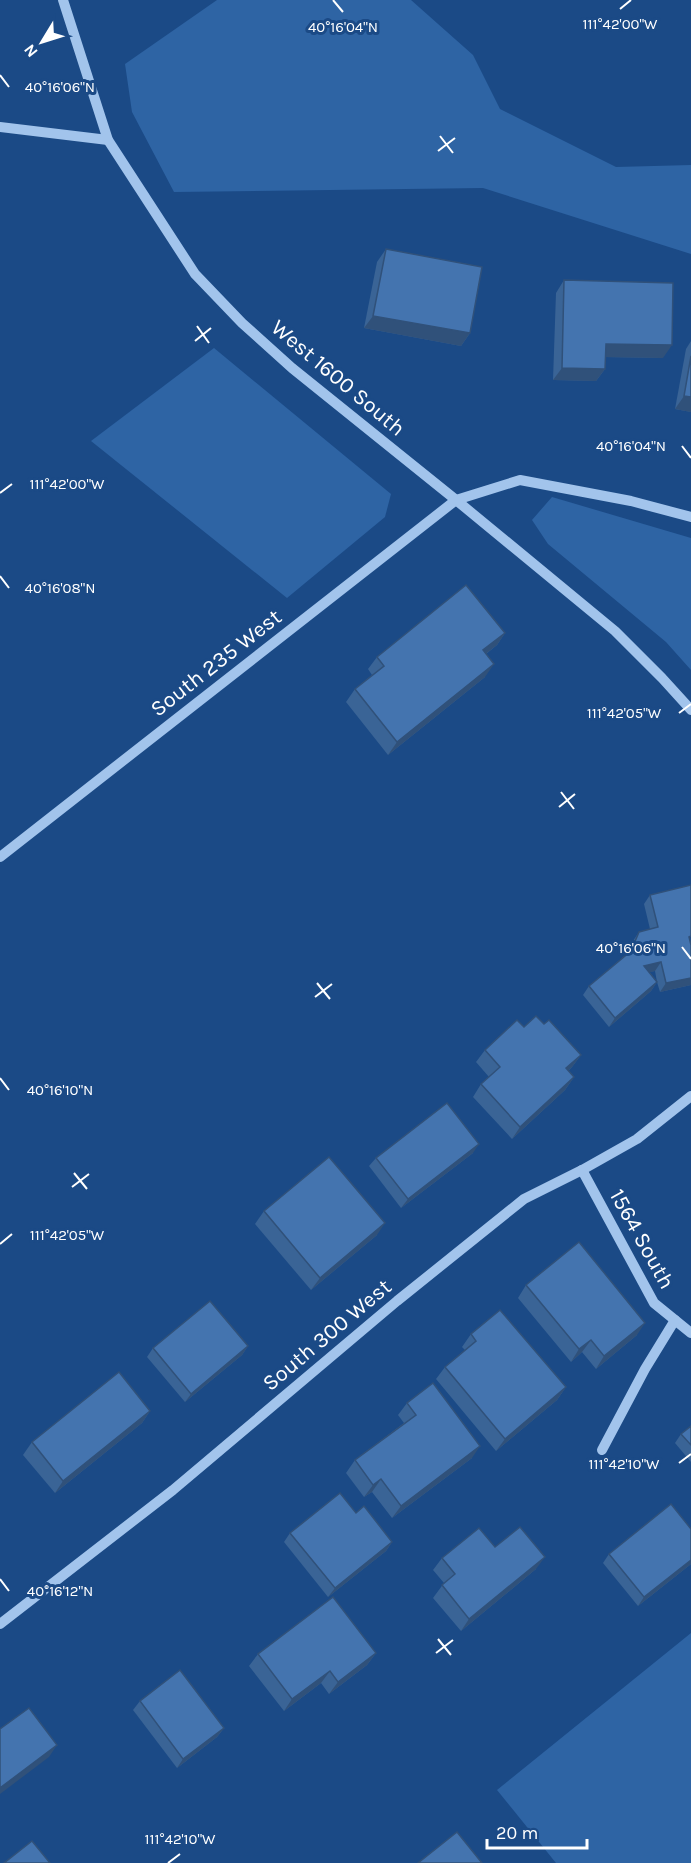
<svg xmlns="http://www.w3.org/2000/svg" width="691" height="1863" font-family="Karla,sans-serif">
<style>
.green{fill:#2e64a4}
.lines{fill:none;stroke-linecap:round;stroke-linejoin:round}
.minor{stroke:#a2c4ec;stroke-width:10}
.wall{fill:#3a6496;fill-rule:evenodd}
.shaded-wall{fill:#30517a}
.building{fill:#4474af;stroke:#30517a;stroke-width:1.5}
.ticks{fill:none;stroke:#fff;stroke-width:2}
.labels{text-anchor:middle;dominant-baseline:central;stroke-width:6;stroke-linejoin:round;paint-order:stroke}
.street-label{font-size:22px;fill:#fff;stroke:#1b4a86}
.ticks-label{font-size:15px;text-anchor:middle;fill:#fff;stroke:#1b4a86;stroke-width:6;stroke-linejoin:round;paint-order:stroke}
</style>
<rect width="100%" height="100%" fill="#1b4a86"/>
<g class="green">
<path d="M217,0H411L473,55L500,109L616,167L691,165V254L483,188L174,192L132,112L125,64Z"/>
<path d="M214,348L391,494L385,517L287,598L91,441Z"/>
<path d="M552,497L691,538V670L666,642L548,544L532,520Z"/>
<path d="M691,1633V1863H556L497,1790Z"/>
</g>
<g class="lines">
<g class="minor">
<path d="M63,0L108,140L195,274L242,323L292,368L456,500L615,631L662,678L691,710"/>
<path d="M0,127L108,140"/>
<path d="M0,857L456,500L520,480L631,501L691,517"/>
<path d="M582,1170L654,1303L691,1333"/>
<path d="M602,1450L645,1369L675,1320"/>
<path d="M0,1624L173,1490L397,1301L524,1199L582,1170L637,1139L691,1096"/>
</g>
</g>
<g class="wall">
<path d="M386,249L470,333L461,346L364,328L377,262Z"/>
<path d="M564,280L663,358L605,357V369L596,381L553,380L556,293Z"/>
<path d="M691,341V412L675,409L686,349Z"/>
<path d="M505,633L497,645L486,654L485,677L388,755L346,702L355,689L372,675L368,669L377,657Z"/>
<path d="M650,895L691,985L660,992L657,982L651,991L609,1027L583,995L589,986L627,954L633,941L639,932L650,929L644,904ZM655,971L657,982L649,972Z"/>
<path d="M544,1024L581,1055L572,1067L568,1071L574,1077L565,1090L512,1139L473,1097L481,1084L489,1077L476,1062L485,1050L524,1027Z"/>
<path d="M473,1153L401,1208L369,1166L376,1158Z"/>
<path d="M264,1211L377,1235L311,1290L255,1224Z"/>
<path d="M526,1285L637,1335L596,1369L582,1352L571,1362L518,1298Z"/>
<path d="M471,1334L566,1387L557,1400L496,1451L436,1379L445,1367L465,1350L462,1347Z"/>
<path d="M248,1346L242,1355L185,1402L147,1357L153,1348Z"/>
<path d="M407,1403L472,1458L392,1518L372,1492L364,1497L346,1473L355,1460L404,1423L398,1415Z"/>
<path d="M150,1411L142,1423L55,1493L23,1455L32,1442Z"/>
<path d="M691,1426V1462L675,1443L681,1434Z"/>
<path d="M356,1513L392,1542L386,1551L328,1597L284,1542L290,1533Z"/>
<path d="M691,1529V1564L638,1606L603,1563L609,1554Z"/>
<path d="M495,1547L536,1569L461,1631L433,1598L444,1583L433,1570L442,1558Z"/>
<path d="M376,1653L367,1665L329,1694L321,1683L284,1711L249,1666L258,1654Z"/>
<path d="M140,1701L224,1728L217,1737L177,1768L133,1710Z"/>
</g>
<g class="shaded-wall">
<path d="M373,316L470,333L461,346L364,328Z"/>
<path d="M606,344L672,345L663,358L597,357Z"/>
<path d="M562,368L605,369L596,381L553,380Z"/>
<path d="M684,396L691,397V412L675,409Z"/>
<path d="M505,633L497,645L474,663L483,650Z"/>
<path d="M494,664L485,677L388,755L397,742Z"/>
<path d="M661,962L655,971L638,975L644,966Z"/>
<path d="M691,978V985L660,992L666,983Z"/>
<path d="M657,982L651,991L609,1027L615,1018Z"/>
<path d="M581,1055L572,1067L557,1081L566,1068Z"/>
<path d="M574,1077L565,1090L512,1139L520,1127Z"/>
<path d="M479,1144L473,1153L401,1208L408,1199Z"/>
<path d="M385,1223L377,1235L311,1290L320,1278Z"/>
<path d="M645,1323L637,1335L596,1369L604,1356Z"/>
<path d="M591,1340L582,1352L571,1362L579,1349Z"/>
<path d="M248,1346L242,1355L185,1402L191,1394Z"/>
<path d="M566,1387L557,1400L496,1451L505,1439Z"/>
<path d="M150,1411L142,1423L55,1493L63,1481Z"/>
<path d="M480,1446L472,1458L392,1518L401,1506Z"/>
<path d="M381,1479L372,1492L364,1497L373,1485Z"/>
<path d="M392,1542L386,1551L328,1597L335,1588Z"/>
<path d="M545,1557L536,1569L461,1631L469,1619Z"/>
<path d="M691,1560V1564L638,1606L644,1597Z"/>
<path d="M376,1653L367,1665L329,1694L338,1682Z"/>
<path d="M330,1671L321,1683L284,1711L292,1699Z"/>
<path d="M224,1728L217,1737L177,1768L183,1759Z"/>
<path d="M57,1745L49,1757L0,1794V1788Z"/>
</g>
<g class="building">
<path d="M386,249L482,267L470,333L373,316Z"/>
<path d="M564,280L673,283L672,345L606,344L605,369L562,368Z"/>
<path d="M691,356V397L684,396Z"/>
<path d="M466,585L505,633L483,650L494,664L397,742L355,689L384,666L377,657Z"/>
<path d="M691,885V936L689,937L691,945V978L666,983L661,962L644,966L657,982L615,1018L589,986L631,951L639,932L658,927L650,895Z"/>
<path d="M536,1016L544,1024L549,1020L581,1055L566,1068L574,1077L520,1127L481,1084L500,1067L485,1050L517,1020L524,1027Z"/>
<path d="M447,1103L479,1144L408,1199L376,1158Z"/>
<path d="M329,1157L385,1223L320,1278L264,1211Z"/>
<path d="M579,1242L645,1323L604,1356L591,1340L579,1349L526,1285Z"/>
<path d="M210,1301L248,1346L191,1394L153,1348Z"/>
<path d="M500,1310L566,1387L505,1439L445,1367L476,1341L471,1334Z"/>
<path d="M119,1372L150,1411L63,1481L32,1442Z"/>
<path d="M433,1383L480,1446L401,1506L381,1479L373,1485L355,1460L416,1415L407,1403Z"/>
<path d="M691,1426V1445L681,1434Z"/>
<path d="M340,1493L356,1513L364,1506L392,1542L335,1588L290,1533Z"/>
<path d="M671,1504L691,1529V1560L644,1597L609,1554Z"/>
<path d="M520,1527L545,1557L469,1619L442,1585L455,1574L442,1558L479,1528L495,1547Z"/>
<path d="M333,1597L376,1653L338,1682L330,1671L292,1699L258,1654Z"/>
<path d="M180,1670L224,1728L183,1759L140,1701Z"/>
<path d="M29,1708L57,1745L0,1788V1729Z"/>
<path d="M457,1832L482,1863H418Z"/>
<path d="M32,1841L50,1863H4Z"/>
</g>
<path class="ticks" d="M333,0L343,12M620,9L631,0M0,75L9,87M440,136L453,153M438,151L455,138M197,326L209,343M195,341L211,328M682,446L691,458M0,493L12,484M0,576L9,588M679,713L691,704M561,792L574,809M559,807L575,794M682,947L691,959M317,983L330,999M315,997L332,984M0,1078L9,1090M74,1173L87,1189M72,1187L89,1174M0,1244L12,1234M679,1463L691,1454M0,1579L9,1591M438,1639L451,1655M436,1653L453,1640M168,1863L180,1854"/>
<g class="labels">
<g class="street-label">
<text transform="translate(338 378) rotate(40)">West 1600 South</text>
<text transform="translate(216 663) rotate(-38)">South 235 West</text>
<text transform="translate(642 1239) rotate(61)">1564 South</text>
<text transform="translate(327 1335) rotate(-40)">South 300 West</text>
</g>
</g>
<g class="ticks-label">
<text x="620" y="29">111°42'00"W</text>
<text x="343" y="32">40°16'04"N</text>
<text x="60" y="92">40°16'06"N</text>
<text x="631" y="451">40°16'04"N</text>
<text x="67" y="489">111°42'00"W</text>
<text x="60" y="593">40°16'08"N</text>
<text x="624" y="718">111°42'05"W</text>
<text x="631" y="953">40°16'06"N</text>
<text x="60" y="1095">40°16'10"N</text>
<text x="67" y="1240">111°42'05"W</text>
<text x="624" y="1469">111°42'10"W</text>
<text x="60" y="1596">40°16'12"N</text>
<text x="180" y="1844">111°42'10"W</text>
</g>
<g transform="translate(42 42) rotate(232)" stroke="#1b4a86" stroke-width="4.5" paint-order="stroke">
<path d="M0-4.5L10 22L0 15L-10 22Z" fill="#ffffff"/>
<text y="-9" font-size="16" font-weight="bold" text-anchor="middle" fill="#ffffff">N</text>
</g>
<path d="M487 1839v9h100v-9" fill="none" stroke="#ffffff" stroke-width="3"/>
<text x="496" y="1839" font-size="18" fill="#ffffff" stroke="#1b4a86" stroke-width="4.5" paint-order="stroke">20 m</text>
</svg>
